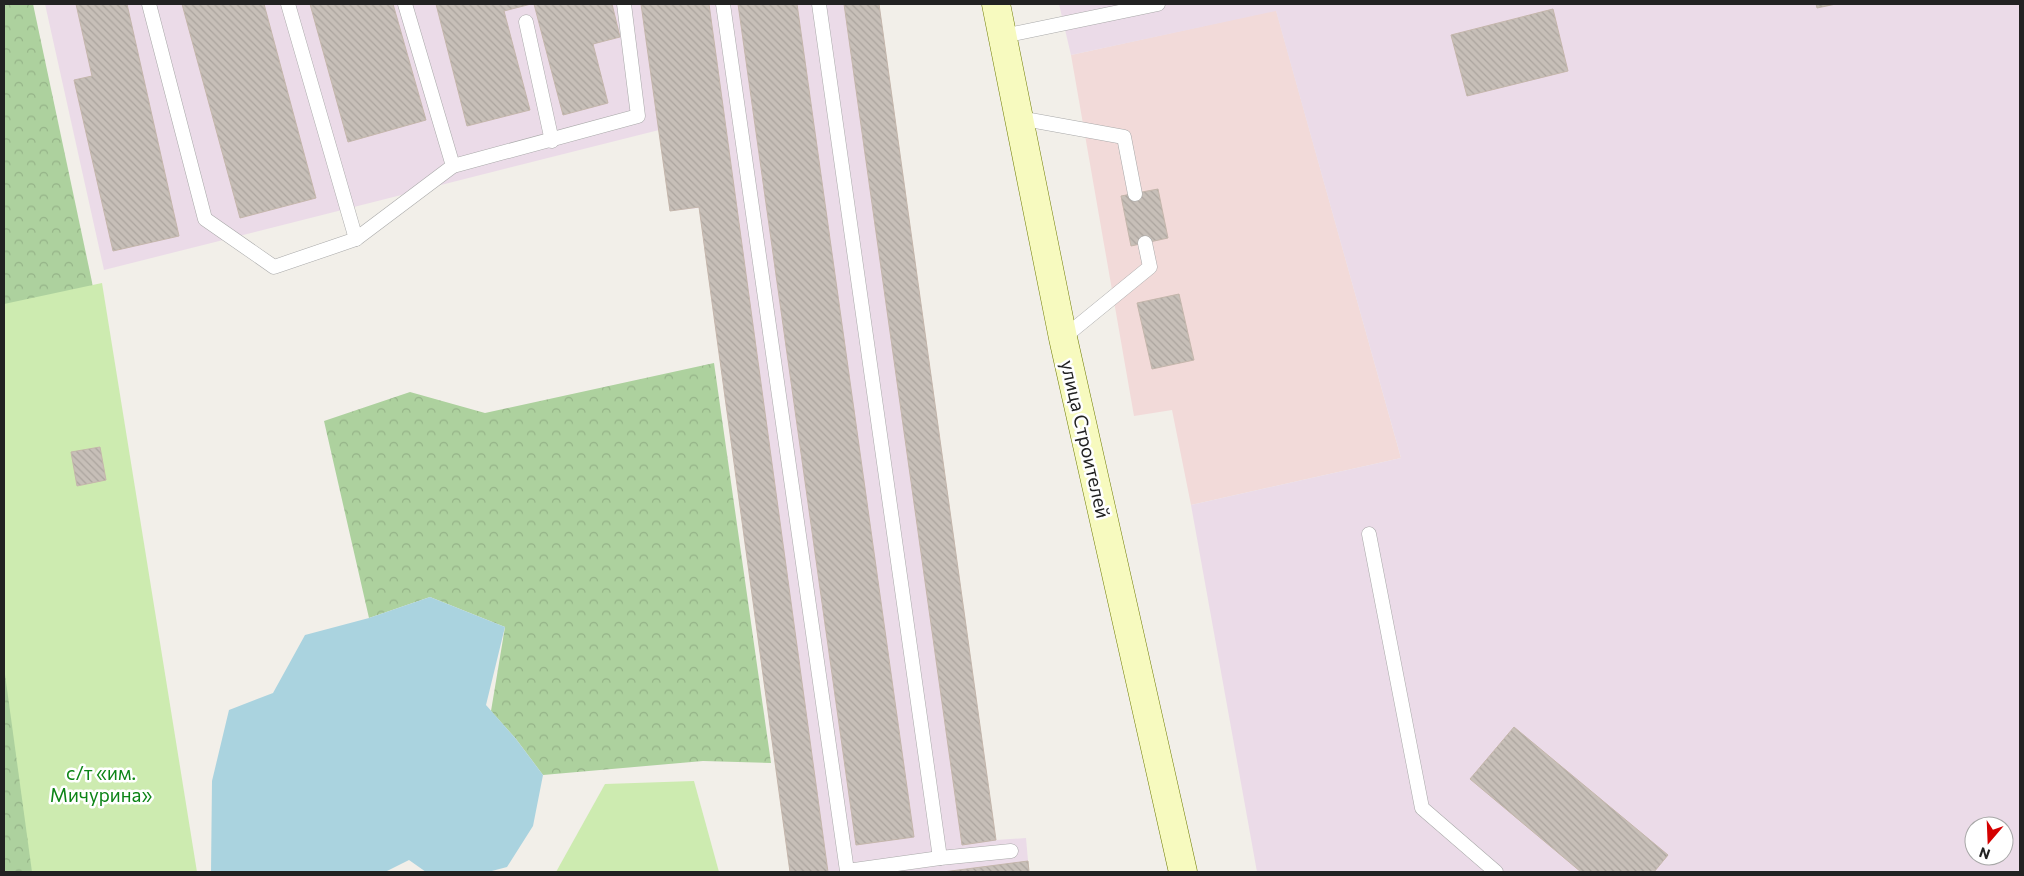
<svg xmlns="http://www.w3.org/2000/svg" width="2024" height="876" font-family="Commissioner,sans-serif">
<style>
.commercial{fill:#f2dad9}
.industrial{fill:#ebdbe8;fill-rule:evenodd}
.forest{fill:url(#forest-crowns)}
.garden{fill:#cdebb0}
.water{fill:#aad3df}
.building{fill:url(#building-back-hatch);stroke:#c4b6ab}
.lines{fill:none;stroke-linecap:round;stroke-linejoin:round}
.service-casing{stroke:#a9a9a9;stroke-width:15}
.secondary-casing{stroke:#707d05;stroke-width:29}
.service{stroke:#fff;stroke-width:14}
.secondary{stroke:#f7fabf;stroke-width:28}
.labels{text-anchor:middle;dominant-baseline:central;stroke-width:5;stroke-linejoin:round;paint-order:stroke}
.street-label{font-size:19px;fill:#222;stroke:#fff}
.park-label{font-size:19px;fill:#0c8416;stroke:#fff}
</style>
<defs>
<pattern id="forest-crowns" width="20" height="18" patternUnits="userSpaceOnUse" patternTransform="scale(1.25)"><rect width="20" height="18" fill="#add19e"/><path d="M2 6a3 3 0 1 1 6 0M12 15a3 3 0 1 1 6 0" fill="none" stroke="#95b388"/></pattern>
<pattern id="building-back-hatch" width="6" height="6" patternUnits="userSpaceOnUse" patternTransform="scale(1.25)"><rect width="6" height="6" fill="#c7bfb8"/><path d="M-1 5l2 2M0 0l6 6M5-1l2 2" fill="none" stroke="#aba49e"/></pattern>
</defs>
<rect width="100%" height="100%" fill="#f2efe9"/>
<path class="commercial" d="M1276,10L1401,458L1191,505L1172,410L1134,416L1071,55Z"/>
<g class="industrial">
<path d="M45,4H879L996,840L1026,838L1029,872H790L699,208L670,211L659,130L104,270Z"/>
<path d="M1059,4H2020V872H1257L1191,505L1401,458L1276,11L1071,55ZM1974,826H2004V856H1974Z"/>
</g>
<g class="forest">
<path d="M4,4H33L92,282L181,872H4Z"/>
<path d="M714,363L771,763L703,761L543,775L516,739L491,711L505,627L430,597L369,618L324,421L410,392L485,413Z"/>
</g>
<g class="garden">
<path d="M102,283L197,872H32L4,667V304Z"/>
<path d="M694,781L719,872H556L605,784Z"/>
</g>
<path class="water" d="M430,597L505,627L486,705L516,739L543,775L533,826L507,867L488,872H426L409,860L385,872H211L212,781L229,710L273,693L305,635L369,618Z"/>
<g class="building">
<path d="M76,4H127L179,236L113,251L74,80L92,76Z"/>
<path d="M182,4H264L316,198L240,218Z"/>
<path d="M310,4H393L426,120L348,142Z"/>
<path d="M436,4H531L504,11L530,110L467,126Z"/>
<path d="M534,4H612L620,37L593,44L608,103L563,115Z"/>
<path d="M641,4H709L828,872H790L699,207L670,211Z"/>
<path d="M738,4H797L914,837L856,845Z"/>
<path d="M844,4H879L996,840L962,845Z"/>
<path d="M1816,4H1836L1817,8Z"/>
<path d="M1553,9L1568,71L1467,96L1451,35Z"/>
<path d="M1158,189L1168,238L1131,246L1121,196Z"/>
<path d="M1179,294L1194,360L1152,369L1137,303Z"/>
<path d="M100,447L106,480L77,486L71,452Z"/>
<path d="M1514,727L1668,855L1654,872H1581L1470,779Z"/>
<path d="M1028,861L1029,872H943Z"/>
</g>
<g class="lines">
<g class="service-casing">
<g id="service">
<path d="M149,4L205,219L274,267L356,239L453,166L638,116L624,4"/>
<path d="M288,4L356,239"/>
<path d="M405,4L453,166"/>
<path d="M723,4L847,871L940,858L1011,851"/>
<path d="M819,4L940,858"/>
<path d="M526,22L552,141"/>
<path d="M1003,36L1158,4"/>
<path d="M1019,118L1124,137L1135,194"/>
<path d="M1063,338L1150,267L1145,243"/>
<path d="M1369,534L1422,808L1496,872"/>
</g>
</g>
<g class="secondary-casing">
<path id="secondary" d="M996,4L1063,338L1183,872"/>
</g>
<use href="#service" class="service"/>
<use href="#secondary" class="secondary"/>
</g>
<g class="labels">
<g class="street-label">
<text transform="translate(1086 439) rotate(77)">улица Строителей</text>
</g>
<g class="park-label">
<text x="101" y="772">с/т «им.<tspan x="101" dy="22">Мичурина»</tspan></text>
</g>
</g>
<rect width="2024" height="876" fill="none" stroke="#222222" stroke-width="10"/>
<g transform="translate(1989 841) rotate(199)"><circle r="24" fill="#ffffff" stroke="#a7a7a7"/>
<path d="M0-4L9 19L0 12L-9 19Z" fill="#d40000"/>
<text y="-8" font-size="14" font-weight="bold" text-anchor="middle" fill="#222222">N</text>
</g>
</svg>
